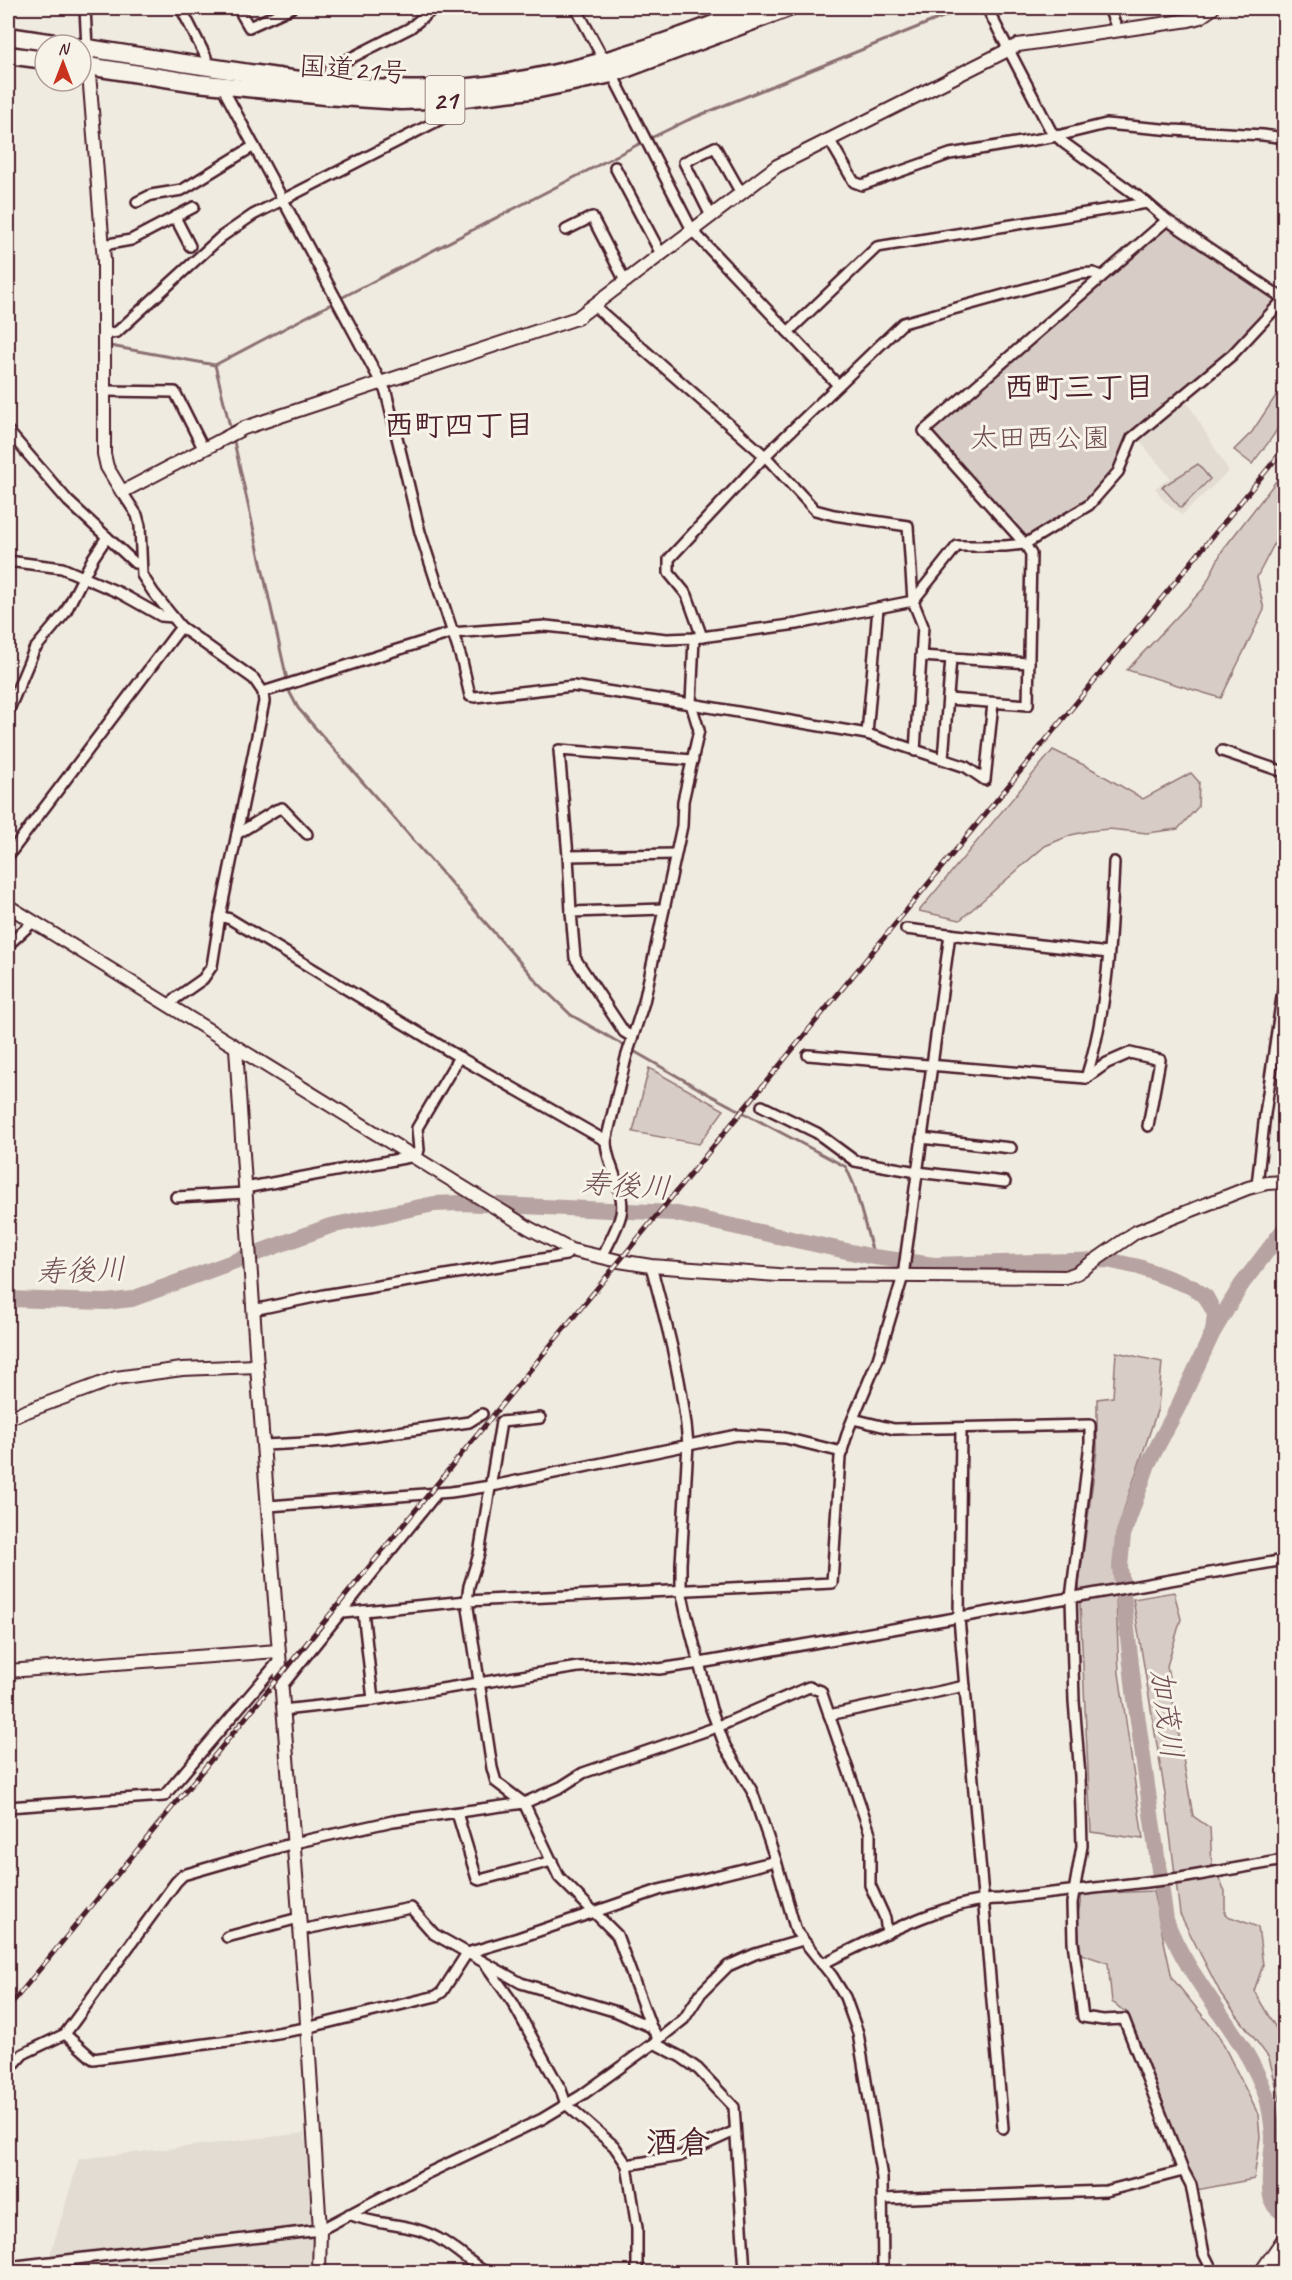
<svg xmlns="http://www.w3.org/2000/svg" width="1292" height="2280" font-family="Caveat,'Klee One',sans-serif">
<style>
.built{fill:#e3dcd2}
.green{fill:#d8cdc6;stroke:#917678;stroke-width:1.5}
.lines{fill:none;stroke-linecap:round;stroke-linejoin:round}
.stream{stroke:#8b6f72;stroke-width:3}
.river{stroke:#b7a4a2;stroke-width:16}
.minor-casing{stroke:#4a1f2b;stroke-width:14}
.tertiary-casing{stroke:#4a1f2b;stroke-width:16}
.secondary-casing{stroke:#4a1f2b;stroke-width:18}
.trunk-casing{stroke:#4a1f2b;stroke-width:21}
.minor{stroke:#f7f3e8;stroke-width:9}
.tertiary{stroke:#f7f3e8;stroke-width:12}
.secondary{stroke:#f7f3e8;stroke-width:14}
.trunk{stroke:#f7f3e8;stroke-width:16}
.rail-casing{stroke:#4a1f2b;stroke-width:5}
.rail{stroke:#f7f3e8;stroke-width:3;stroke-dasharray:9;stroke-linecap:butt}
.labels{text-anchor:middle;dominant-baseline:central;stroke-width:6;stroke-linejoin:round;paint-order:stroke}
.shield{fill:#f7f3e8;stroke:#7e5f64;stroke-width:1.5}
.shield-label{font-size:27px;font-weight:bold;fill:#4a1f2b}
.street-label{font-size:28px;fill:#4a1f2b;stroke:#f7f3e8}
.park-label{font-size:28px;fill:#6e4a52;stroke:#f7f3e8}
.neighbourhood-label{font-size:30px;font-weight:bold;fill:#4a1f2b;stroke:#f7f3e8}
.water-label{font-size:30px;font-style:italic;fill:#704e55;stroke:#f7f3e8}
.quarter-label{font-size:32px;font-weight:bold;fill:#4a1f2b;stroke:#f7f3e8}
</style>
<rect width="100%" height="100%" fill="#f0ebe0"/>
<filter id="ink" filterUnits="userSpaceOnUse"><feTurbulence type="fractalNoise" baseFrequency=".0167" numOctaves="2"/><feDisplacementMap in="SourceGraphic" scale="12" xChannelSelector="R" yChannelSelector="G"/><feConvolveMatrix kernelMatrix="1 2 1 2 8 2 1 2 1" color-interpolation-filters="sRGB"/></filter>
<g filter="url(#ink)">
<g class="built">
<path d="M1187,402L1229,471L1182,515L1163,500L1155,488L1170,478L1139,440Z"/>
<path d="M305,2133L314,2249V2272H26L46,2269L79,2159Z"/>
</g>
<g class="green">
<path d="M1167,220L1284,299L1232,355L1132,438L1118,472L1089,505L1025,544L924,431Z"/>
<path d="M1281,388C1292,421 1270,439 1252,464L1234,450L1252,432Z"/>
<path d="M1198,464L1210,479L1181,508L1162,487Z"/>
<path d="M1284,471V525L1257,577L1264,610L1221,698L1127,670L1204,588L1222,551Z"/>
<path d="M1053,750L1090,768L1143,799L1191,773L1199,782L1198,807L1178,829L1147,833L1109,829L1089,831L1071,835L1045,846L960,920L919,911Z"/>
<path d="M649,1068L724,1110L699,1144L633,1132Z"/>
<path d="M1116,1352L1162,1362L1158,1408L1124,1509L1115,1555V1573L1119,1673L1143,1839L1091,1832L1079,1584L1097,1451V1399L1113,1397Z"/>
<path d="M1174,1592L1181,1619L1167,1666L1193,1816L1210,1828L1212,1865L1225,1891V1915L1258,1927L1263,1965L1254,1991L1277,2030L1279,2046H1284V2115L1269,2058L1221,1994L1180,1914L1165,1794L1133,1599Z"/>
<path d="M1153,1891L1172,1978L1219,2036L1258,2114L1260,2137L1254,2179L1197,2190L1128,2013L1112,2002L1108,1963L1081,1954L1077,1919L1082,1894Z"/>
</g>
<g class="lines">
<g class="stream">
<path d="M653,137L688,120L965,8"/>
<path d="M343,297L639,144"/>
<path d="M110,346L215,365L329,305"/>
<path d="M215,365L231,431"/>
<path d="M233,437L290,693L298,708L539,984L571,1015L710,1095L846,1167L854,1185L874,1257"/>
</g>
<g class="river">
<path d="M1284,1229L1242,1284L1213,1332L1178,1407L1148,1464L1123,1535L1120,1567L1135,1700L1166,1920C1189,1983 1243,2031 1266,2095C1270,2107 1272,2124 1273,2136C1273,2154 1265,2190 1274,2205C1276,2208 1281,2211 1284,2214"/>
<path d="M8,1299L106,1302L132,1299L330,1226L434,1204L461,1203L673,1213L874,1257L934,1265L1107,1260L1139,1267L1192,1287L1206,1297L1215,1314L1213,1332"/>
</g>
<g class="minor-casing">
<g id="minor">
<path d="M85,8L87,48"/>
<path d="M181,8L206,57L207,67"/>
<path d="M238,8L249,27L291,8"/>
<path d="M576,8L605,62"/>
<path d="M987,8L1051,131L1064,143L1147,203L1167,220L1284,299"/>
<path d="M1109,8L1117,29"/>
<path d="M612,74L692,230L838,385"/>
<path d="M224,84L226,94L386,392L420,532L462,661L470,696L475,697L573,686L691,704L867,734L966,767L985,780L993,703"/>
<path d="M327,84L329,71L333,67L410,28L434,8"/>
<path d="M829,139L854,182L862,185L950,154L1057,136L1106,124L1173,130L1263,135L1284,138"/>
<path d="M615,167L661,254"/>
<path d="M137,202L151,195L182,190L254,146"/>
<path d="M711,216L684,162L715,147L741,193"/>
<path d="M175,217L190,246"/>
<path d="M566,230L592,217L625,281"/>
<path d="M103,245L131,240L194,207"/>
<path d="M593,305L765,456L815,510L834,515L908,526L913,601L923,626L915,751"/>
<path d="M788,332L877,247L1147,203"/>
<path d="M105,334L117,332L221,237L253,215L451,114L456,99"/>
<path d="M104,391L175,392L203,448"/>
<path d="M8,431L68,501L135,563H140"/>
<path d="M122,492L137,515L140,526L142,575L153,592L181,627L254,679L263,692"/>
<path d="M8,561L62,568L120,593L161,616L173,617"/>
<path d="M702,637L687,595L669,573V559L765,456L903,323L1079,274L1093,273L1101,276"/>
<path d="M921,656L1029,663"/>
<path d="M948,699L1028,705L1031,554L1025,544L924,431L1167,220"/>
<path d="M8,712L34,650L65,613L93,558L107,537"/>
<path d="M867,734L878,608"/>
<path d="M1222,751L1284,772"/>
<path d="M943,759L951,658"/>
<path d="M237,834L276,810L282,808L307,834"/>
<path d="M675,854L568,856L559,750L693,760"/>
<path d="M8,856L181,627"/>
<path d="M568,856L571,912"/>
<path d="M220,916L230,919L459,1057L606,1141"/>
<path d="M906,929L1108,953"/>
<path d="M8,945L33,922"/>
<path d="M169,1006L176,998L203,979L212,966L220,916L264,702L263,692L451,633L546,626L667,639L694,638L797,624L913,601L957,546H1005L1025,544L1089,505L1118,472L1132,438L1232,355L1284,299"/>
<path d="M632,1037L624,1032L575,958L571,912L664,909"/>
<path d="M808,1055L1086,1078L1107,1063L1130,1053L1160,1060L1148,1126"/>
<path d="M1086,1078C1108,1009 1111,934 1114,862"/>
<path d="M762,1106L817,1133L855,1161L917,1172L1005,1182"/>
<path d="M921,1138L1011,1148"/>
<path d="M1257,1185L1265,1114L1284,983"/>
<path d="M245,1188L415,1156L419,1150L417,1128L459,1057"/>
<path d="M176,1197L245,1193"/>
<path d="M602,1257C608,1244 618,1228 621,1214C626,1190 606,1165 606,1141L626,1058L644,1002L682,826L683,801L699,730L691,704L694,638"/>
<path d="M651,1266C667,1325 683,1383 688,1444L681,1564V1590L686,1613L711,1709L725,1746L752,1791L776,1861L796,1931L832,1976L845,1997L858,2033L882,2178L883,2272"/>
<path d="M253,1310L324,1295L566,1255L571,1250"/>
<path d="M540,1418L501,1422L479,1554L469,1586L467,1601L492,1768L496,1782L524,1803L559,1877L617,1935L651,2027L659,2039"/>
<path d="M853,1419L894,1429L1090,1425V1443L1071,1598L1074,1701L1080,1776L1082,1846L1072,1903L1073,1942L1083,2017L1103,2020L1124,2019L1182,2168L1191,2185L1204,2254L1213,2272"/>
<path d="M961,1428L959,1618L1003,2128"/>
<path d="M264,1445L327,1442L469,1422L482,1414"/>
<path d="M269,1506L451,1492L497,1485L737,1435L785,1438L842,1452"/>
<path d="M363,1611L373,1700"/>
<path d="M343,1613L467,1601L832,1583L840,1457L849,1428L878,1359L903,1276L950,934"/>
<path d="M281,1687L436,1494"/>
<path d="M283,1710L373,1700L578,1667L622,1665L659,1669L700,1663L1284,1560"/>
<path d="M829,1715L965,1686"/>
<path d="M8,1807L164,1796L279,1661"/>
<path d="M457,1813L477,1879L480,1880L552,1861"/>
<path d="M300,1930L411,1908L434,1934L521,1983L617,2012L651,2027"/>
<path d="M227,1937L299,1918"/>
<path d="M822,1964C870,1941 947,1899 1000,1899L1181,1878L1284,1860"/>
<path d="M486,1965L513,2003L561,2090L566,2104L614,2146L627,2165L637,2228V2272"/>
<path d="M65,2034L93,2059L236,2040L306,2028L436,1996L442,1992L467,1953L518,1938L659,1890L776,1861"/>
<path d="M654,2043L681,2057L698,2069L734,2107L745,2272"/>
<path d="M8,2071L23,2054L65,2034L176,1882L183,1875L294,1843L393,1821L524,1803L561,1787L583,1773L717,1727L809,1687L821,1691L870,1833V1885L885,1918L887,1933"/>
<path d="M627,2165L680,2156L735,2131"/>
<path d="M882,2199L1106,2191L1183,2171"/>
<path d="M349,2214C371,2224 395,2223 418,2230C442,2236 462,2256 482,2270L489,2272"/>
<path d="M8,2267L320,2230L424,2175L542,2119L582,2095L654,2043L684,2019L701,1993L728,1966L755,1954L803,1940"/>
</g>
</g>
<g class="tertiary-casing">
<g id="tertiary">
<path d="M87,48L104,261V454L107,467L122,492L244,428L577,318L777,166L1018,45L1189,20L1200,17L1213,8"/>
<path d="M8,906L529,1228L571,1250L619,1261L651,1266L778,1275L1066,1277L1077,1273L1136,1232L1248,1188L1267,1183L1284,1182"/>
<path d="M236,1048L257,1366L305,1992L320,2230L319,2272"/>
<path d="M8,1418L116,1378L182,1369L257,1366"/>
<path d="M8,1671L278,1651"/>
</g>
</g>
<g class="secondary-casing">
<path id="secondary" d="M1262,2272L1284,2240"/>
</g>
<g class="trunk-casing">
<g id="trunk">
<path d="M8,36L67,45"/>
<path d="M81,47C144,57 207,67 270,76C332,84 394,93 457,88C560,80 659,47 755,8"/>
<path d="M8,55L45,60"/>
<path d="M81,65L197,83L325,96L401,101L456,99L539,89L612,74L788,8"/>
</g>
</g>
<use href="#minor" class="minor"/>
<use href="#tertiary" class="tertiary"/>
<use href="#secondary" class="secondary"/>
<use href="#trunk" class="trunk"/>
<g class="rail-casing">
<path id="rail" d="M8,2008L1284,449"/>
</g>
<use href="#rail" class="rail"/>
</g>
</g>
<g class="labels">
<rect class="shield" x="425.5" y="76" width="39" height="48" rx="4.5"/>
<g class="shield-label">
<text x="445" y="100">21</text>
</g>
<g class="street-label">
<text transform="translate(353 69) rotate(4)">国道21号</text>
</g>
<g class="park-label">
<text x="1040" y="437">太田西公園</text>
</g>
<g class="neighbourhood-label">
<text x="1079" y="387">西町三丁目</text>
<text x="459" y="425">西町四丁目</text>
</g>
<g class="water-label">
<text transform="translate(626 1185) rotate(4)">寿後川</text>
<text transform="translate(81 1270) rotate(-2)">寿後川</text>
<text transform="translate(1167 1714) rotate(83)">加茂川</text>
</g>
<g class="quarter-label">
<text x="678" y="2142">酒倉</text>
</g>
</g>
<rect width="1292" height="2280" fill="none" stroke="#f7f3e8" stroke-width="30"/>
<rect x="15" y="15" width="1262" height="2250" fill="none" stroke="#4a1f2b" stroke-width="2" filter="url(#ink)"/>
<g transform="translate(63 63)"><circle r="28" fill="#f7f3e8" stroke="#b29e9c" stroke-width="1.5"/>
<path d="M0-4.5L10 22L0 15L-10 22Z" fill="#c8321e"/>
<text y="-9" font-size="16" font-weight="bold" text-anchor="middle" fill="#4a1f2b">N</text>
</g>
</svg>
